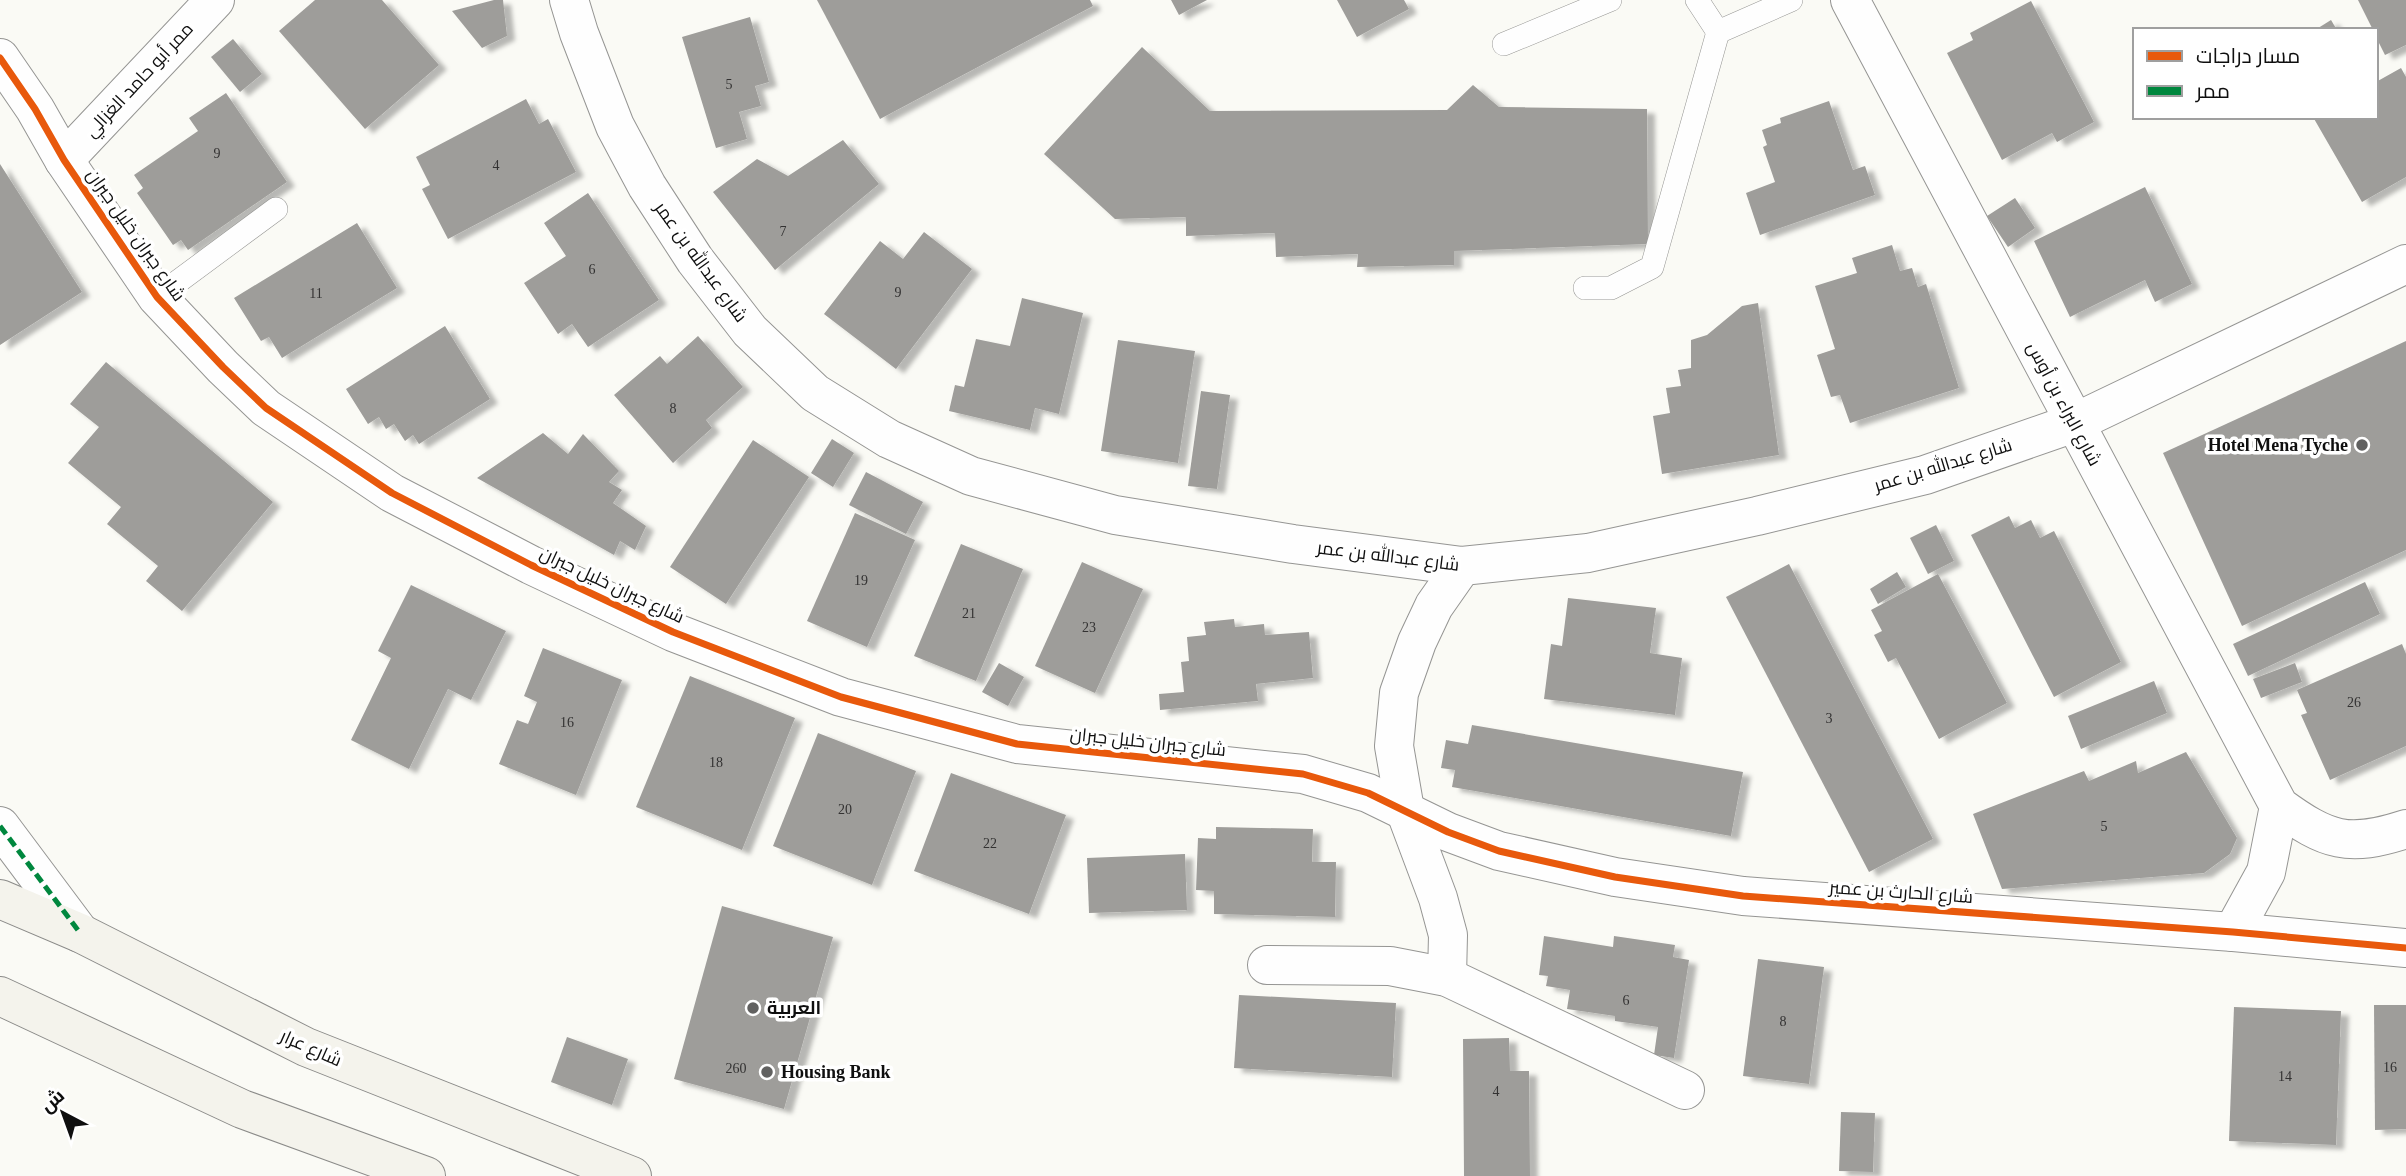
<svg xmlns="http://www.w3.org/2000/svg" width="2406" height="1176" font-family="'Times New Roman',Cairo,serif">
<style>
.building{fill:#9e9d9a;filter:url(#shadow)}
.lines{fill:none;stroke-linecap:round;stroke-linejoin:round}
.lane-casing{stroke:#959593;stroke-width:24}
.street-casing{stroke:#959593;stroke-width:40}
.secondary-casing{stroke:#8b8b89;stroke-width:40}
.lane{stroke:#fefefe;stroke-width:23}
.street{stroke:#fefefe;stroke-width:38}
.secondary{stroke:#f4f3ec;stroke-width:38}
.quiet{stroke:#00873e;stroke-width:5;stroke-dasharray:10 5;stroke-linecap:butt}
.cycleway-casing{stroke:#fff;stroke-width:11}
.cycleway{stroke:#e8590c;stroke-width:7}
.poi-dot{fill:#616160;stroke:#fff;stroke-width:2.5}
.labels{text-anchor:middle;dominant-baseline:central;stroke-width:7;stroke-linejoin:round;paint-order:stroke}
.number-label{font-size:14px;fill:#333232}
.street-label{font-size:18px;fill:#0f0f0f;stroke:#fff}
.poi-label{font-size:18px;font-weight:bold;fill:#0f0f0f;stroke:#fff;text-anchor:start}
</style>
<defs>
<filter id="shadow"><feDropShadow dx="8" dy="4.5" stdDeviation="2" flood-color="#0004"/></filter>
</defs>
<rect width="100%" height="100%" fill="#fafaf5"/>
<g class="building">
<path d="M315,0H382L439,65L365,129L279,31Z"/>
<path d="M494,0H503L507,36L482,48L452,11Z"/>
<path d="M817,0H1090L1093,6L880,119Z"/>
<path d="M1171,0H1207L1179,15Z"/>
<path d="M1337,0H1404L1409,9L1357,37Z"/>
<path d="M2358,0H2406V45L2385,55L2376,37V30H2373Z"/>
<path d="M2031,1L2094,122L2057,142L2052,133L2002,160L1947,53L1973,40L1970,33Z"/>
<path d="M750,17L769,82L755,86L761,106L739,112L747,139L716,148L682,37Z"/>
<path d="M2331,20L2337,30H2315Z"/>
<path d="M233,39L262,74L240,92L211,57Z"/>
<path d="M1142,47L1210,111L1447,110L1473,85L1499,107L1647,109L1648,244L1454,251V265L1357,267L1358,254L1276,257L1275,233L1186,236V217L1115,219L1044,154Z"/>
<path d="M2401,68L2406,77V177L2362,202L2313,117H2376V82Z"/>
<path d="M226,93L287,182L188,250L181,240L173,245L137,193L143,188L134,175L198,131L189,118Z"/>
<path d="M526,99L539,124L548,119L576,172L448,239L422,189L430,185L416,157Z"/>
<path d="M1829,101L1853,170L1865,166L1875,195L1760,235L1746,193L1775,182L1763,147L1767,145L1762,130L1781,123L1780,118Z"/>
<path d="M843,140L879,184L775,270L713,192L757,159L788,176Z"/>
<path d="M0,164L82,292L0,345Z"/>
<path d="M2145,187L2192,284L2155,302L2145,280L2070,317L2034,241Z"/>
<path d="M588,193L659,300L588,347L572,324L558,334L524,283L566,256L544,223Z"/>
<path d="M2015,198L2035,228L2008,247L1987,216Z"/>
<path d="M357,223L397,288L282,358L269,337L261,341L234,298Z"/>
<path d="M924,232L972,269L896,369L824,314L880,241L903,259Z"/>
<path d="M1892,245L1900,271L1912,268L1918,287L1926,284L1959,388L1850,423L1840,395L1831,397L1817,355L1835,349L1815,286L1857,273L1852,258Z"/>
<path d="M1022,298L1083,313L1059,414L1035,408L1030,430L949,411L955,385L964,387L976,339L1010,346Z"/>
<path d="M1758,303L1779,455L1662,474L1653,416L1670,413L1666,388L1681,386L1678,370L1691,368V340L1707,335L1742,306Z"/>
<path d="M445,326L490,399L419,444L413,435L405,441L394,424L386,429L379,417L368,424L346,389Z"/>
<path d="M698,336L743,387L706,420L712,428L673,463L614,395L660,356L667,364Z"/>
<path d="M1118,340L1195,351L1178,463L1101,451Z"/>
<path d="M2406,341V550L2242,626L2163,453Z"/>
<path d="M106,362L273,502L182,611L146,581L158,566L107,524L121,507L68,463L99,427L70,404Z"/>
<path d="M1201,391L1230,395L1217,489L1188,486Z"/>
<path d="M543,433L568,454L583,434L619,471L609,482L622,490L613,503L646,526L635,550L620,541L614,555L477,478Z"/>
<path d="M832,439L854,453L833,487L811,473Z"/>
<path d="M753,440L809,477L726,604L670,567Z"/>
<path d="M866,472L923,502L906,534L849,505Z"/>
<path d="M855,513L915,540L867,647L807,621Z"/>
<path d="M2009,516L2015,528L2031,520L2040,538L2054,531L2121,662L2054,697L1971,535Z"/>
<path d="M1936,525L1954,561L1928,574L1910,538Z"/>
<path d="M961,544L1023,569L976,681L914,656Z"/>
<path d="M1082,562L1143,589L1095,693L1035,666Z"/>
<path d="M1789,564L1933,839L1869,872L1726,597Z"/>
<path d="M1897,572L1906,587L1878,604L1870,589Z"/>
<path d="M1938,574L2007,703L1939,739L1896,658L1888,662L1874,635L1882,631L1871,610Z"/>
<path d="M2365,582L2380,614L2248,676L2233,644Z"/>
<path d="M411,585L506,631L471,700L448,689L409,769L351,740L391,658L378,651Z"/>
<path d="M1568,598L1656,608L1650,653L1682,658L1675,715L1544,699L1551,644L1562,646Z"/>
<path d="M1234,619L1235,627L1264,624L1265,635L1309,632L1313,678L1256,684L1258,701L1160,710L1159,694L1184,692L1181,662L1189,661L1187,637L1206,635L1204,622Z"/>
<path d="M2402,644L2406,654V746L2330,780L2301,715L2307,713L2297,690Z"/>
<path d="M543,648L622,680L576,795L499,764L517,720L528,724L537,702L524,696Z"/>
<path d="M999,663L1024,677L1008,706L982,692Z"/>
<path d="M2295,663L2302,682L2261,698L2253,679Z"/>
<path d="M690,676L795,718L742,850L636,807Z"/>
<path d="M2154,681L2167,713L2081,749L2068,716Z"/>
<path d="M1472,725L1743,772L1731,836L1452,787L1455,770L1441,768L1446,740L1468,744Z"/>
<path d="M818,733L916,771L872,885L773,846Z"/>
<path d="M2186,752L2237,838L2230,854L2204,873L2002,889L1973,814L2084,771L2089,781L2136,761L2138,773Z"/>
<path d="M951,773L1066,815L1029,914L914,871Z"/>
<path d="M1216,827L1313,829L1312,862H1336L1335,917L1214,914V891L1196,890L1198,838L1216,839Z"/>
<path d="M1185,854L1187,910L1089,913L1087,858Z"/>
<path d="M722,906L833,937L784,1109L674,1079Z"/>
<path d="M1544,936L1613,947L1614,936L1675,945L1673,957L1689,960L1674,1058L1654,1055L1658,1027L1615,1021V1016L1567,1009L1570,990L1546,986L1548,976L1539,975Z"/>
<path d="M1758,959L1824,967L1809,1084L1743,1076Z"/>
<path d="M1239,995L1396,1003L1392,1077L1234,1068Z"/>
<path d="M2374,1005H2406V1129L2375,1130Z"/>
<path d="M2234,1007L2341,1011L2336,1145L2229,1141Z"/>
<path d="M567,1037L628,1059L612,1105L551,1082Z"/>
<path d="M1509,1038L1510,1071H1529L1530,1176H1464L1463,1039Z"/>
<path d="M1841,1112L1875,1113L1873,1172L1839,1171Z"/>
</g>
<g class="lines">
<g class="lane-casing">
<g id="lane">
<path d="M1697,0L1718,32L1791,0"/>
<path d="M1504,44L1610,0"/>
<path d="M1585,288H1611L1652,267L1718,32"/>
<path d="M157,297L276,209"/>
</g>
</g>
<g class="street-casing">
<g id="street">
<path d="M569,0L579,33L615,126L647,186L695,260L750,331L815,393L889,439L971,476L1115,515L1293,544L1462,566L1588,553L1757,516L1925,475L2074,423L2406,264"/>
<path d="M1850,0L2279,806C2327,841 2348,848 2406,829"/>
<path d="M0,58L35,109L64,160L157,297L223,367L266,408L392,493L531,565L673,632L841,697L1017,744L1303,774L1368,793L1448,832L1499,851L1615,877L1743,896L2233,932L2406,948"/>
<path d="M64,160L215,0"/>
<path d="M0,826L80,933"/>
<path d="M2233,932L2266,872L2279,806"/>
<path d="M1267,965L1390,966L1447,977L1685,1090"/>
<path d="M1447,977L1448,935L1438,898L1405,810L1394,746L1399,693L1417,642L1434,606L1462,566"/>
</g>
</g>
<g class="secondary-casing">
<g id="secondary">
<path d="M0,899L80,933L306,1047L632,1176"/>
<path d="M0,996L242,1109L426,1176"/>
</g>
</g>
<use href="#lane" class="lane"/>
<use href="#street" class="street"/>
<use href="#secondary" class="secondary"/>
<path class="quiet" d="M0,826L80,933"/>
<g class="cycleway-casing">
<path id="cycleway" d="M0,58L35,109L64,160L157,297L223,367L266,408L392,493L531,565L673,632L841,697L1017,744L1303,774L1368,793L1448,832L1499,851L1615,877L1743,896L2233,932L2406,948"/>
</g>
<use href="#cycleway" class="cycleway"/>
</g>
<g class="poi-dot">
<circle cx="2362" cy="445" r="7"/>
<circle cx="753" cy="1008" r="7"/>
<circle cx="767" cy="1072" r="7"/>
</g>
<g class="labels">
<g class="number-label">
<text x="729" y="84">5</text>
<text x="217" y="153">9</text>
<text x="496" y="165">4</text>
<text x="783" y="231">7</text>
<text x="592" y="269">6</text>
<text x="898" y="292">9</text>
<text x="316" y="293">11</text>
<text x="673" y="408">8</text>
<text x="861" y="580">19</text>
<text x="969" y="613">21</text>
<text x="1089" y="627">23</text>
<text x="2354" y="702">26</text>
<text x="1829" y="718">3</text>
<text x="567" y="722">16</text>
<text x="716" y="762">18</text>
<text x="845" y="809">20</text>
<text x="2104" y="826">5</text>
<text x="990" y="843">22</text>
<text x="1626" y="1000">6</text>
<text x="1783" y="1021">8</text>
<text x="2390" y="1067">16</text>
<text x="736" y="1068">260</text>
<text x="2285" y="1076">14</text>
<text x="1496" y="1091">4</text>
</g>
<g class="street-label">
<text transform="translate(139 80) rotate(-47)">ممر أبو حامد الغزالي</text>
<text transform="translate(136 235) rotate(55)">شارع جبران خليل جبران</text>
<text transform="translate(701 262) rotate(54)">شارع عبدالله بن عمر</text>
<text transform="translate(2064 404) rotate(62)">شارع البراء بن أوس</text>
<text transform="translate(1943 465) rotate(-17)">شارع عبدالله بن عمر</text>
<text transform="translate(1388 556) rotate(7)">شارع عبدالله بن عمر</text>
<text transform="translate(612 585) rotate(25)">شارع جبران خليل جبران</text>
<text transform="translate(1148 742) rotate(6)">شارع جبران خليل جبران</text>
<text transform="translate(1901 892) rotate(4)">شارع الحارث بن عمير</text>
<text transform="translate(311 1048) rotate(24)">شارع عرار</text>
</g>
<g class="poi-label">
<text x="2348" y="445" text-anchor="end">Hotel Mena Tyche</text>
<text x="767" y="1008">العربية</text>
<text x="781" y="1072">Housing Bank</text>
</g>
</g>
<rect x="2133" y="28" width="245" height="91" fill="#ffffff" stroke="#9f9f9f" stroke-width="2"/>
<rect x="2147" y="51" width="35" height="10" fill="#e8590c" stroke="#9f9f9f" stroke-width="2"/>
<text x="2196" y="63" font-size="21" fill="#0f0f0f">مسار دراجات</text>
<rect x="2147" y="86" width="35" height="10" fill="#00873e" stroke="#9f9f9f" stroke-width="2"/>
<text x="2196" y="98" font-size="21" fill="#0f0f0f">ممر</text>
<g transform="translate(63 1113) rotate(319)" stroke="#ffffff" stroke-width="5" paint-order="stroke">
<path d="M0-5L12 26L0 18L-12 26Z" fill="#0f0f0f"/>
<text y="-10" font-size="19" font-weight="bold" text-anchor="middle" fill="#0f0f0f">ش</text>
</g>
</svg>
